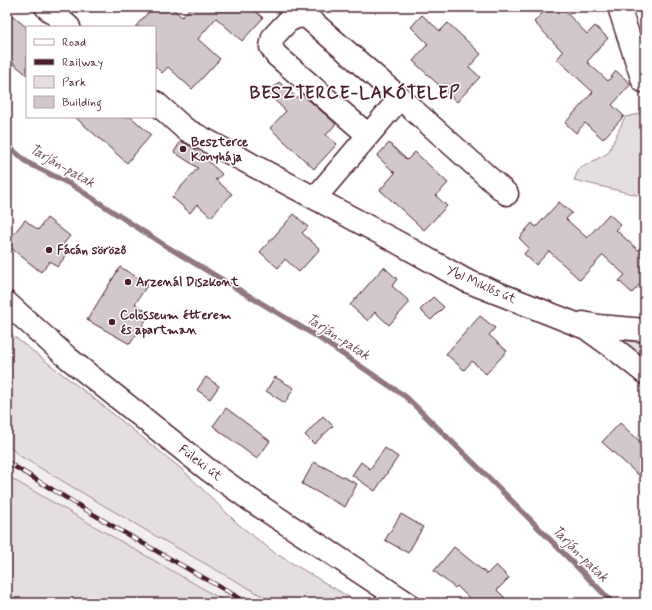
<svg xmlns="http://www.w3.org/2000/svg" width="652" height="610" font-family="Mynerve,sans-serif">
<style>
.built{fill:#f2eeef}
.green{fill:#e5dee0;stroke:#987e86}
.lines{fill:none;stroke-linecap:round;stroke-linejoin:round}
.stream{stroke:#91787e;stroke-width:5.5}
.building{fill:#d2c7cb;stroke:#4a1f2b}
.minor-casing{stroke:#4a1f2b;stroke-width:25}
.major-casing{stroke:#4a1f2b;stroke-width:25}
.minor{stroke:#fff;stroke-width:22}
.major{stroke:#fff;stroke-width:22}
.rail-casing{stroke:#4a1f2b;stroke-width:4.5}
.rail{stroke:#fff;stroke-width:3;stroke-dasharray:9;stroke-linecap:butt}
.poi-dot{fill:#4a1f2b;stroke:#fff;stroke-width:1.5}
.labels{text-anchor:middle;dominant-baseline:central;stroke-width:3;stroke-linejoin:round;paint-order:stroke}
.poi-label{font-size:13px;font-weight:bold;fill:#4a1f2b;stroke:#fff;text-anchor:start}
.street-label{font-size:13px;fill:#4a1f2b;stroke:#fff}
.water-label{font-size:14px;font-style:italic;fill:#74535c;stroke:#fff}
.district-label{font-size:17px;font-weight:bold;letter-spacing:1px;fill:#4a1f2b;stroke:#fff}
</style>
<rect width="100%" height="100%" fill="#fff"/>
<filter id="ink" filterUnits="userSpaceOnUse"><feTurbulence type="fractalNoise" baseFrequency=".025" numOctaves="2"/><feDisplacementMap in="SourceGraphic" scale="8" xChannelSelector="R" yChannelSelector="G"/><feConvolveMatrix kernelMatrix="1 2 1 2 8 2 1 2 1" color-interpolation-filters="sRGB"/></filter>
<g filter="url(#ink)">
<path class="built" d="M7,445L20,456L154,535L252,590L274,603H228L7,476Z"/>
<g class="green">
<path d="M645,110V197L574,180L579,169L608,153L625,117L639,114Z"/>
<path d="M7,331L97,401L184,471L238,524L275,553L359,603H274L252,590L154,535L20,456L7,445Z"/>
<path d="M618,340L645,343V359Z"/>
<path d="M7,476L228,603H7Z"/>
</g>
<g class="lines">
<path class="stream" d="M7,145L28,163L72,185L161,243L316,336L406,397L487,476L613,603"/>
</g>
<g class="building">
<path d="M153,7H171L182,17L191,7H251L263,18L242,41L216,18L198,39L220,59L192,89L168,67L162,73L155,66V27H135Z"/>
<path d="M548,7H561L587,34L595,26L608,38L587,62L608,81L616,71L631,84L612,105L624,116L603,139L585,123L576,133L565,123L593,92L557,59L563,52L534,22Z"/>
<path d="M7,11L27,28V75L7,58Z"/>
<path d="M422,15L440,31L448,23L481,54L469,67L480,77L457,102L413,61L428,44L411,27Z"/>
<path d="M279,82L297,98L302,94L336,124L326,135L337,144L314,169L270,128L286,111L268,94Z"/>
<path d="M75,117H131L151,135L127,163Z"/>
<path d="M181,141L194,148L222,174L217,180L215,179L232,194L211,217L197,204L190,213L172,197L198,168L174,152Z"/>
<path d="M389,143L407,160L415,152L448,183L436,196L447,206L424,230L380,190L395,173L377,156Z"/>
<path d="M559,202L572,213L566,219L587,238L609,214L621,225L616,230L638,250L645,242V279L632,293L619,281L625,275L603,255L580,280L549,251L536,265L524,254L529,248L519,238L532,223L536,227Z"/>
<path d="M294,214L308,227L302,233L320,249L299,272L285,259L278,268L260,252Z"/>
<path d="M47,218L70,236L61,247L68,253L57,267L50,261L41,272L7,245V242L25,220L38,230Z"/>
<path d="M120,267L148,284L135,304L150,314L130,344L87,320Z"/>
<path d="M384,267L397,279L392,286L410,302L389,325L375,312L368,321L350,305Z"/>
<path d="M433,297L444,307L431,320L420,310Z"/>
<path d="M480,316L495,328L489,335L507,351L486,374L472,361L464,370L446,354Z"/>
<path d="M206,377L219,386L210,399L197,390Z"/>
<path d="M275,377L294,388L285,403L266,391Z"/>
<path d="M226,408L270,441L257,459L213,426Z"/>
<path d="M323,416L333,426L314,444L305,435Z"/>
<path d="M620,423L645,446V481L602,442Z"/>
<path d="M385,448L398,457L375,491L352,475L361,462L370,469Z"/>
<path d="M314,462L357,484L345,507L302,484Z"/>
<path d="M401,514L423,527L408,553L385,540Z"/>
<path d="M454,547L487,574L496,565L509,578L497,590L510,603H474L457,586L455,588L434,571Z"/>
</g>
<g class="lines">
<g class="minor-casing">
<g id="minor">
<path d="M46,7L69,27"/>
<path d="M619,7L643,81"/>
<path d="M400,98L507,194"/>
<path d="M155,102L185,129L397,242L467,281L586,328L611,346L645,373"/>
<path d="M315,198L400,98L306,16L297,17L288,21L273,37L271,47L276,55L368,135"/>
<path d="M583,323L598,326L645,330"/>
</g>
</g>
<g class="major-casing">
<path id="major" d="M7,303L68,358L207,469L252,501L407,603"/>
</g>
<use href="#minor" class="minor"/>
<use href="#major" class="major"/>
<g class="rail-casing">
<path id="rail" d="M7,462L116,528L248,603"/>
</g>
<use href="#rail" class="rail"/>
</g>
</g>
<g class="poi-dot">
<circle cx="183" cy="149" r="4"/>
<circle cx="49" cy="250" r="4"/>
<circle cx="128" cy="282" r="4"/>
<circle cx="112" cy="322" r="4"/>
</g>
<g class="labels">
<g class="poi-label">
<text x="191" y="142">Beszterce<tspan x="191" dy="15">Konyhája</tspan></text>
<text x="57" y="250">Fácán söröző</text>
<text x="136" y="282">Arzenál Diszkont</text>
<text x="120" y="315">Colosseum étterem<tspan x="120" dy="15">és apartman</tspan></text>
</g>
<g class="street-label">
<text transform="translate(481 285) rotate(24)">Ybl Miklós út</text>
<text transform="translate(200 463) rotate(37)">Füleki út</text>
</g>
<g class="water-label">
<text transform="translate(62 166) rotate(30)">Tarján-patak</text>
<text transform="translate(338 337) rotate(33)">Tarján-patak</text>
<text transform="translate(580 554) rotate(45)">Tarján-patak</text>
</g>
<g class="district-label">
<text x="355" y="93">BESZTERCE-LAKÓTELEP</text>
</g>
</g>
<rect width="652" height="610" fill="none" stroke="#fff" stroke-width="24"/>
<rect x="12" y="12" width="628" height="586" fill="none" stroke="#4a1f2b" stroke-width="1.5" filter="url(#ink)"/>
<rect x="26" y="26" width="130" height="92" fill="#ffffff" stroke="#b7a5aa"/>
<rect x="34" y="39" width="20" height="6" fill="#ffffff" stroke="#b7a5aa"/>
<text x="62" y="46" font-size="12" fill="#4a1f2b">Road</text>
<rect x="34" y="59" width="20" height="6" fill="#4a1f2b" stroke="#b7a5aa"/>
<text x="62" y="66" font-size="12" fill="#4a1f2b">Railway</text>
<rect x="34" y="76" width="20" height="12" fill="#e5dee0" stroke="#b7a5aa"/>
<text x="62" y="86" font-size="12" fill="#4a1f2b">Park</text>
<rect x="34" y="96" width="20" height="12" fill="#d2c7cb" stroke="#b7a5aa"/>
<text x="62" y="106" font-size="12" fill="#4a1f2b">Building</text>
</svg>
